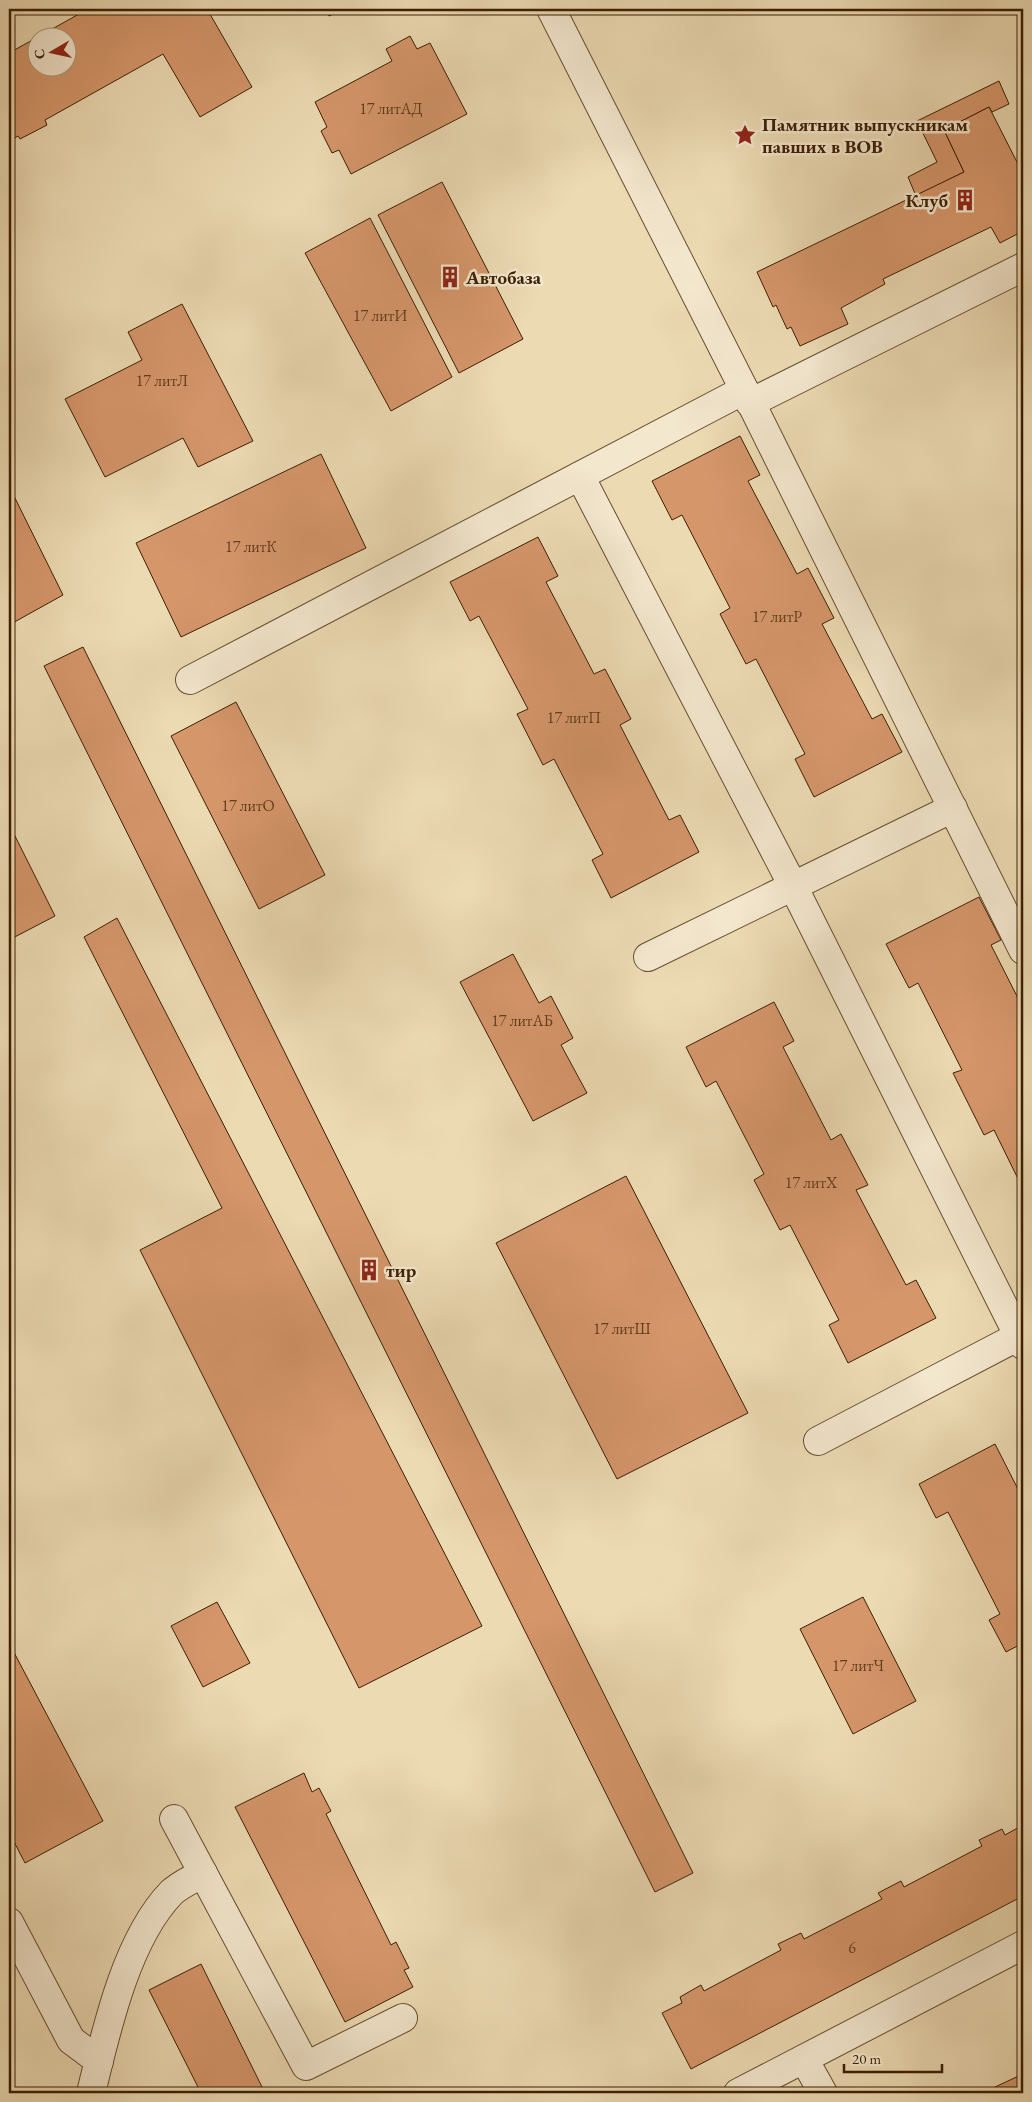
<svg xmlns="http://www.w3.org/2000/svg" width="1032" height="2102" font-family="'EB Garamond',serif">
<style>
.building{fill:#d5966a;stroke:#3c1f03;fill-rule:evenodd}
.lines{fill:none;stroke-linecap:round;stroke-linejoin:round}
.minor-casing{stroke:#684e2f;stroke-width:30}
.minor{stroke:#f3e7ce;stroke-width:28}
.labels{text-anchor:middle;dominant-baseline:central;stroke-width:5;stroke-linejoin:round;paint-order:stroke}
.number-label{font-size:16px;fill:#623d1d}
.poi-label{font-size:19px;font-weight:bold;fill:#3c1f03;stroke:#f3e7ce;text-anchor:start}
</style>
<rect width="100%" height="100%" fill="#ecdab3"/>
<filter id="stains"><feTurbulence type="fractalNoise" baseFrequency=".004" numOctaves="4"/><feColorMatrix values="0 0 0 0 .2 0 0 0 0 .09 0 0 0 0 .02 0 0 0 .5 -.17"/></filter>
<radialGradient id="worn" r=".72"><stop offset=".6" stop-color="#630" stop-opacity="0"/><stop offset="1" stop-color="#630" stop-opacity=".3"/></radialGradient>
<g class="building">
<path d="M88,9H207L252,87L200,117L163,54L45,120L47,125L20,139L18,136L9,141V53ZM38,38H68V68H38Z"/>
<path d="M326,9H344L329,16Z"/>
<path d="M410,36L417,49L430,43L467,114L351,174L339,150L332,153L321,131L327,127L315,102L392,61L386,49Z"/>
<path d="M999,81L1009,104L992,112L989,107L944,130L964,172L916,196L908,177L937,162L917,121Z"/>
<path d="M989,107L1020,168L1023,167V231L1000,243L991,227L883,279L885,284L841,308L848,324L800,346L791,327L787,329L776,305L773,307L757,272L964,172L944,130Z"/>
<path d="M442,182L523,339L459,373L378,215Z"/>
<path d="M370,218L452,377L391,411L305,253Z"/>
<path d="M182,304L253,441L198,467L183,438L105,477L65,399L142,360L128,332Z"/>
<path d="M740,436L760,475L748,481L797,574L808,568L834,618L822,624L872,719L882,714L902,752L814,797L795,759L805,754L756,659L746,664L720,614L730,608L682,515L672,520L652,481Z"/>
<path d="M321,454L366,548L181,637L136,543Z"/>
<path d="M9,486L63,595L9,625Z"/>
<path d="M538,537L558,576L546,582L594,674L605,669L631,719L620,725L669,820L680,815L699,852L611,898L592,860L603,854L554,759L543,765L517,714L528,709L479,616L470,621L450,582Z"/>
<path d="M83,647L693,1873L655,1892L44,666Z"/>
<path d="M236,702L325,875L259,909L171,736Z"/>
<path d="M9,824L55,916L9,940Z"/>
<path d="M979,897L1001,940L991,945L1023,1008V1189L994,1130L984,1135L953,1073L962,1070L918,983L909,988L886,944Z"/>
<path d="M117,918L482,1626L359,1688L140,1250L222,1208L84,937Z"/>
<path d="M513,954L539,1003L551,996L573,1038L561,1045L587,1093L533,1121L460,982Z"/>
<path d="M774,1002L794,1041L783,1047L831,1140L841,1134L868,1185L856,1190L906,1285L916,1280L936,1318L848,1363L829,1325L839,1320L790,1225L780,1230L754,1180L764,1174L716,1081L706,1087L686,1047Z"/>
<path d="M626,1176L748,1413L617,1479L496,1243Z"/>
<path d="M995,1444L1023,1499V1643L1006,1652L989,1620L1000,1614L948,1512L936,1518L919,1484Z"/>
<path d="M863,1597L916,1701L853,1734L800,1629Z"/>
<path d="M217,1602L250,1663L203,1687L171,1626Z"/>
<path d="M9,1643L103,1821L25,1863L9,1832Z"/>
<path d="M304,1773L312,1792L319,1788L331,1811L326,1814L391,1945L396,1942L409,1968L404,1970L413,1987L345,2022L235,1807Z"/>
<path d="M1023,1825V1896L691,2069L662,2013L682,2003L680,1997L701,1985L704,1991L781,1950L778,1944L801,1933L804,1939L882,1899L878,1893L901,1881L904,1887L982,1846L979,1840L1002,1829L1005,1835Z"/>
<path d="M201,1964L265,2093H201L149,1990Z"/>
<path d="M1023,2074V2093H982Z"/>
</g>
<g class="lines">
<g class="minor-casing">
<g id="minor">
<path d="M551,9L755,411L1023,950"/>
<path d="M750,403L1023,267"/>
<path d="M580,476L793,886L1023,1345"/>
<path d="M190,680L744,390"/>
<path d="M648,957L953,808"/>
<path d="M818,1441L1019,1336"/>
<path d="M174,1819L306,2066L403,2018"/>
<path d="M9,1922L71,2040L99,2061"/>
<path d="M804,2059L823,2093"/>
<path d="M91,2093C106,2031 126,1940 171,1893C179,1885 193,1879 203,1873"/>
<path d="M738,2093L1023,1945"/>
</g>
</g>
<use href="#minor" class="minor"/>
</g>
<defs>
<g id="sight-bare" transform="scale(1.725)"><path d="M0-6L1.8-2.2L6-1.7L2.9 1.2L3.7 5.4L0 3.3L-3.7 5.4L-2.9 1.2L-6-1.7L-1.8-2.2Z" fill="#8f2418" stroke="#f3e7ce" stroke-width="2.5" paint-order="stroke"/></g>
<g id="building-bare" transform="scale(1.725)"><path d="M-4-6H4V6H1V3H-1V6H-4ZM-2.5-4.3h1.7v1.8h-1.7ZM.8-4.3h1.7v1.8H.8ZM-2.5-1h1.7V.8h-1.7ZM.8-1h1.7V.8H.8Z" fill="#8f2418" stroke="#f3e7ce" stroke-width="2.5" paint-order="stroke"/></g>
</defs>
<g fill-rule="evenodd">
<use href="#sight-bare" x="745" y="135"/>
<use href="#building-bare" x="965" y="200"/>
<use href="#building-bare" x="450" y="277"/>
<use href="#building-bare" x="369" y="1270"/>
</g>
<g class="labels">
<g class="number-label">
<text x="391" y="108">17 литАД</text>
<text x="380" y="315">17 литИ</text>
<text x="162" y="380">17 литЛ</text>
<text x="251" y="546">17 литК</text>
<text x="777" y="616">17 литР</text>
<text x="574" y="717">17 литП</text>
<text x="248" y="805">17 литО</text>
<text x="522" y="1020">17 литАБ</text>
<text x="811" y="1182">17 литХ</text>
<text x="622" y="1328">17 литШ</text>
<text x="858" y="1665">17 литЧ</text>
<text x="852" y="1947">6</text>
</g>
<g class="poi-label">
<text x="762" y="124">Памятник выпускникам<tspan x="762" dy="22">павших в ВОВ</tspan></text>
<text x="948" y="200" text-anchor="end">Клуб</text>
<text x="466" y="277">Автобаза</text>
<text x="386" y="1270">тир</text>
</g>
</g>
<rect width="1032" height="2102" fill="none" stroke="#ecdab3" stroke-width="30"/>
<rect x="10" y="10" width="1012" height="2082" fill="none" stroke="#3c1f03" stroke-width="2.5"/>
<rect x="15" y="15" width="1002" height="2072" fill="none" stroke="#3c1f03"/>
<g transform="translate(52 52) rotate(261)"><circle r="24" fill="#f3e7ce" stroke="#aa977d"/>
<path d="M0-4L9 19L0 12L-9 19Z" fill="#8f2418"/>
<text y="-8" font-size="14" font-weight="bold" text-anchor="middle" fill="#3c1f03">С</text>
</g>
<path d="M844 2064v8h98v-8" fill="none" stroke="#3c1f03" stroke-width="2.5"/>
<text x="852" y="2064" font-size="15" fill="#3c1f03" stroke="#f3e7ce" stroke-width="4" paint-order="stroke">20 m</text>
<rect width="100%" height="100%" filter="url(#stains)"/>
<rect width="100%" height="100%" fill="url(#worn)"/>
</svg>
